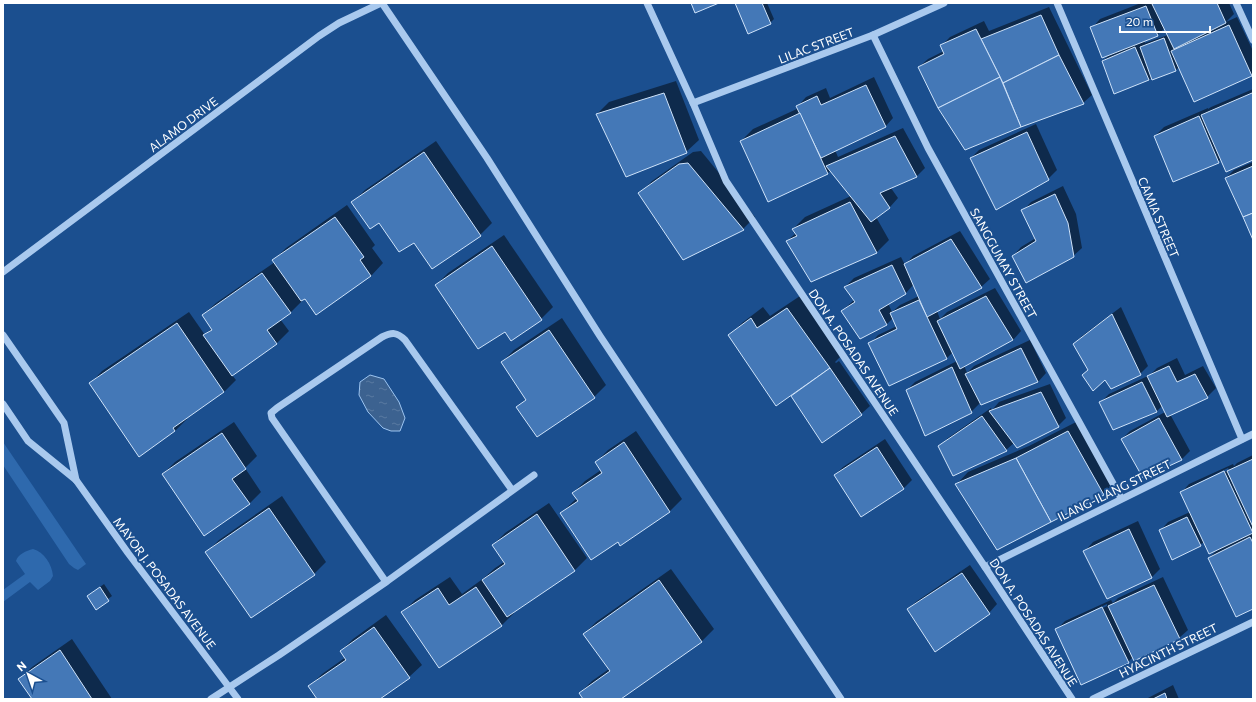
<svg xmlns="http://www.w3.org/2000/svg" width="1256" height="702" font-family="Commissioner,sans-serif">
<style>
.grass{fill:#2e69ad}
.water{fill:url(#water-ripples);stroke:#9cc4f0}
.shadow{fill:#0007;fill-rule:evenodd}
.building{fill:#4478b7;stroke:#cfe3fa}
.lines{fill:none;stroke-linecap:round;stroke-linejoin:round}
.minor{stroke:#a9c9ee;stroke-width:7}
.labels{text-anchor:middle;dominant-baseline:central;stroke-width:4;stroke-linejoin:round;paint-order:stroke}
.street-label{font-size:12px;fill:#fff;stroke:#1b4f8f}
</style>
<defs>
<pattern id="water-ripples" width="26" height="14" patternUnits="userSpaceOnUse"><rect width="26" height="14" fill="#3c6290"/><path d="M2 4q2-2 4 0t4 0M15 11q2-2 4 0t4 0" fill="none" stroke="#597aa1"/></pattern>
</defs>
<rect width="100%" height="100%" fill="#1b4f8f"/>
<g class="grass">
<path d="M3,442L86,564L78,570L74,568L69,564L3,465Z"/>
<path d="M33,549C44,552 52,564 53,576L50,581L38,590L30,582L3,602V590L25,574L16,561C18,554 26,551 33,549Z"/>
</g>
<path class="water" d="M370,375L384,379L399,402L405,418L400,431H391L383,428L368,412L359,395L360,382Z"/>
<g class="shadow">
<path d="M736,3H767L774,19L770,23Z"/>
<path d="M1141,3H1229L1234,14L1226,22L1237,17L1253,51V74L1195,101L1179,67L1176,70L1152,77L1149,80L1103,61L1111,53L1092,28L1100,19ZM1165,28L1168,35L1145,43L1144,40L1157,35Z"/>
<path d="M1049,7L1092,95L1083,103L1021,126L966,149L919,67L928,59L944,51L941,46L950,37L984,21L989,31Z"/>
<path d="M874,77L893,118L885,127L835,150L838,157L903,128L925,168L917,176L891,188L898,198L890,207L876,217L889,240L877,252L811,281L787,241L796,233L793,229L805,217L851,196L831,170L828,173L741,141L753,129L799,108L798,106L806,97L826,88L830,98Z"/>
<path d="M676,81L699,140L686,152L597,114L609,102Z"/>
<path d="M1253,89V159H1221L1218,162L1155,136L1164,127L1208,108V109L1211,107Z"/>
<path d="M1036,124L1057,170L1048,179L971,158L979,150Z"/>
<path d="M436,141L492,223L480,235L414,241L353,202L365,190Z"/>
<path d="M701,151L755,217L743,229L640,194L652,181L693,152Z"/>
<path d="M1253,162V238L1226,178L1234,170Z"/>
<path d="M1063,186L1076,214L1082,248L1073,256H1013L1021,247L1036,238L1023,211L1031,202Z"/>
<path d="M347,205L375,245L372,248L383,263L371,276L305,297L301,299L302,301L290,313L280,319L289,331L277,343L232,375L236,380L224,392L186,417L187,419L175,431L139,455L90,384L102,371L189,312L205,335L212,328L203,315L216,303L275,262L274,260L286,248Z"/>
<path d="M960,231L990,279L981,287L937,311L940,319L947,312L995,288L1021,331L1013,340L964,365L967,373L974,366L1030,340L1046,373L1038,382L980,403L971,412L907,390L915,382L957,361L953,352L947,358L889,384L870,344L878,335L897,326L893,318L886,325L842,311L854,300L845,287L854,278L901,257L905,265L913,256ZM914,284L919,296L900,305L892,312L888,303L906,293Z"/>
<path d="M504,235L553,307L541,319L505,330L436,285L448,273Z"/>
<path d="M800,296L841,356L835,362L836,363L839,361L870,406L861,414L823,441L792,396L797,392L796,391L730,335L742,323L763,307L770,316Z"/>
<path d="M1121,307L1148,366L1140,374L1106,379L1089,370L1074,345L1082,336Z"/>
<path d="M562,318L606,385L594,397L537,436L518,407L527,398L502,362L514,350Z"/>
<path d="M1177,358L1185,375L1203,366L1216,388L1207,397L1170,414L1190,451L1182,459L1143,477L1122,439L1130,431L1165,412L1162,406L1156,412L1101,402L1109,394L1150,375L1157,368Z"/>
<path d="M1050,384L1066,418L1058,426L1014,443L1006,450L953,475L939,447L948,438L991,408L992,410L999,402Z"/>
<path d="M1080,420L1115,482L1103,494L956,485L968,472L1029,446Z"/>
<path d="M234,422L257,456L245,468L261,492L249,504L163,474L175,462Z"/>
<path d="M636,431L682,499L670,511L618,541L561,513L577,498L573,493L585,481L601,470L596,462L608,450Z"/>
<path d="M885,439L912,480L904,488L862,516L835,475L843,467Z"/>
<path d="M1253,455V607L1209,558L1219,548L1204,542L1200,545L1160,531L1168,522L1190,512L1181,493L1189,484L1233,464L1234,466L1237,463ZM1228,468L1229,470L1190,489V487Z"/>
<path d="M282,496L326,562L314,574L207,552L219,540Z"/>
<path d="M549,503L587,558L574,571L513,612L514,613L502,625L440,667L403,612L415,600L450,577L462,594L484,578L495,568L504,562L493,545L505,533Z"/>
<path d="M1138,521L1160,569L1152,577L1107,598L1085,551L1093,542Z"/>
<path d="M970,565L997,604L989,613L908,609L917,601Z"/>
<path d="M671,569L714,629L702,641L620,699H584L580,693L592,681L609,669L584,634L596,622Z"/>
<path d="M1163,577L1188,630L1179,638L1133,657L1128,662L1056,630L1065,621L1111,600L1113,603L1118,598ZM1107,604V606L1065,626V624Z"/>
<path d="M104,584L112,596L96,608L88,596Z"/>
<path d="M386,615L422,665L409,677L379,699H319L310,686L322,674L346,657L341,651L353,639Z"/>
<path d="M72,639L112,699H33L20,679L32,667Z"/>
<path d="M1173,685L1179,699H1146Z"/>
</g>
<g class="building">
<path d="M691,3H719L695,13Z"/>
<path d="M735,3H762L771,24L748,34Z"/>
<path d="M1155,3H1217L1226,23L1174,49L1152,4Z"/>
<path d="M1146,6L1158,36L1102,58L1090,27Z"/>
<path d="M1041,15L1059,55L1003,83L981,39Z"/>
<path d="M1229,25L1252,76L1194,102L1171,51Z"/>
<path d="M976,29L1000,77L938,108L918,67L944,54L940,45Z"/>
<path d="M1164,38L1176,71L1152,80L1140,47Z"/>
<path d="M1135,47L1149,80L1114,94L1102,61Z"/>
<path d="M1059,55L1084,104L1021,127L1003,83Z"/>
<path d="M1000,77L1021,127L965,150L938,108Z"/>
<path d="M866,85L886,127L821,158L796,106L817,96L821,105Z"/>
<path d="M664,93L687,153L626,177L596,114Z"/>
<path d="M1252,93L1253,96V160L1226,172L1201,115Z"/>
<path d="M800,113L828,174L768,202L740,141Z"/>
<path d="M1199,116L1219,163L1173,182L1154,136Z"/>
<path d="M1027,132L1049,180L996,210L970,158Z"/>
<path d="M895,136L917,177L880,193L890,208L871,222L826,166Z"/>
<path d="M424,152L481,236L432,269L414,243L399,252L379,223L370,229L351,202Z"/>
<path d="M688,163L744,230L683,260L638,193L679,164Z"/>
<path d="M1253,166V213L1243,217L1225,178Z"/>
<path d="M1055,194L1068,223L1074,257L1026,283L1012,256L1036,241L1021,210Z"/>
<path d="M850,202L877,253L811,282L786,241L797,236L792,229Z"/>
<path d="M1253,213V240L1243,217Z"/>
<path d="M335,217L364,257L360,260L371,276L316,315L305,299L301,301L272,260Z"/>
<path d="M951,239L982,288L927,317L904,264Z"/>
<path d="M492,246L542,320L511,341L505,332L478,349L435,285Z"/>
<path d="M892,265L906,294L879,310L887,325L860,339L841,311L855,302L844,287Z"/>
<path d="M262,273L291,313L267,330L277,344L232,376L203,335L212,330L202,315Z"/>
<path d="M986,296L1013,340L960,369L937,321Z"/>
<path d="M919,300L947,359L889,386L868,343L897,329L890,313Z"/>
<path d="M787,308L830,368L776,406L728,335L751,318L757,328Z"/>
<path d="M1112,314L1141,375L1111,389L1105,380L1093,391L1082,375L1088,370L1073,344Z"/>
<path d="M177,323L224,392L173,428L175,431L139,457L89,383Z"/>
<path d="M549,330L595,398L537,437L516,407L526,400L501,362Z"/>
<path d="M1021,348L1038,382L981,405L965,374Z"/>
<path d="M1169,366L1177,382L1195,374L1208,398L1167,417L1147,376Z"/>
<path d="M952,367L972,413L925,436L906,390Z"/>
<path d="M830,368L862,415L822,443L791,396Z"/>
<path d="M1142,382L1157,412L1113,430L1099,402Z"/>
<path d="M1041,392L1059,427L1017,448L989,411Z"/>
<path d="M982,416L1007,451L953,476L938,446Z"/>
<path d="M1159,418L1182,460L1143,478L1121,439Z"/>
<path d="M1068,431L1104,495L1051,522L1016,458Z"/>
<path d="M222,433L246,469L232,479L250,504L204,536L162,474Z"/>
<path d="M624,442L670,512L620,546L618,542L591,560L560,513L578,501L572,493L602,473L595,462Z"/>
<path d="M877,447L904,489L861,517L834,475Z"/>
<path d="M1016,458L1051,522L997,550L955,484Z"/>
<path d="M1253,459V527L1227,471Z"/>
<path d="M1224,471L1253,533L1209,554L1180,492Z"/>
<path d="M269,508L315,575L251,618L205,552Z"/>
<path d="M537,514L575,571L507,617L482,580L505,564L492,545Z"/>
<path d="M1187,517L1201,546L1172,560L1159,530Z"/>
<path d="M1129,529L1152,578L1107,599L1083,551Z"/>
<path d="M1250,537L1253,543V609L1236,617L1208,558Z"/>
<path d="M962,573L990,614L935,652L907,609Z"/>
<path d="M659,580L702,642L621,699H583L579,693L610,671L583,634Z"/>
<path d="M1154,585L1180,639L1134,661L1108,606Z"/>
<path d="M100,587L109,601L96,610L87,596Z"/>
<path d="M476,587L502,626L439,668L401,612L438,588L449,605Z"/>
<path d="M1102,607L1129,663L1081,685L1055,629Z"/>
<path d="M374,627L410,678L380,699H317L308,686L346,660L340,651Z"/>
<path d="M60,650L92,699H32L18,679Z"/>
<path d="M1165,693L1167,699H1153Z"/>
</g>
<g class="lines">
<g class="minor">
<path d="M382,3L487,158L600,336L841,699"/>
<path d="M647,3L693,103L726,181L985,567L1072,699"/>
<path d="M1057,3L1242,439"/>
<path d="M1236,3L1253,40"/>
<path d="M873,35L928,148L1121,498"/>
<path d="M693,103L873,35L944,3"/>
<path d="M3,272L319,36L339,23L381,3"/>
<path d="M3,335L64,423L76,480"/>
<path d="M3,404L28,441L76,480L128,553L238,699"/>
<path d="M985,567L1253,434"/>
<path d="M386,582L272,418L271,413L277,408L382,337C392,332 397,332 405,340L512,490"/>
<path d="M211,699L279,655L386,582L534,475"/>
<path d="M1093,699L1253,622"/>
</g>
</g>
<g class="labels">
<g class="street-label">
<text transform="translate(816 45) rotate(-21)">LILAC STREET</text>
<text transform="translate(183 124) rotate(-37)">ALAMO DRIVE</text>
<text transform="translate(1159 217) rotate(67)">CAMIA STREET</text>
<text transform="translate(1004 263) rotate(61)">SANGGUMAY STREET</text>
<text transform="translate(854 352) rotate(56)">DON A. POSADAS AVENUE</text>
<text transform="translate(1114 490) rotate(-26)">ILANG-ILANG STREET</text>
<text transform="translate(165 583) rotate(53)">MAYOR J. POSADAS AVENUE</text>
<text transform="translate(1034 622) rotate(57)">DON A. POSADAS AVENUE</text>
<text transform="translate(1168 650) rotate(-26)">HYACINTH STREET</text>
</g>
</g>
<rect width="1256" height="702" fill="none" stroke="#ffffff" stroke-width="8"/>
<g transform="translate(28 674) rotate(320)" stroke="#1b4f8f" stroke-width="3" paint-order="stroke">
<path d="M0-3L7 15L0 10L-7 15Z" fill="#ffffff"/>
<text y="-6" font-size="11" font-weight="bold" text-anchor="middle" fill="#ffffff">N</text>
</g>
<path d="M1120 26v6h90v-6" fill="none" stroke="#ffffff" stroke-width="2"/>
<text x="1126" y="26" font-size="12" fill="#ffffff" stroke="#1b4f8f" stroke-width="3" paint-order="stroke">20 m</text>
</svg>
